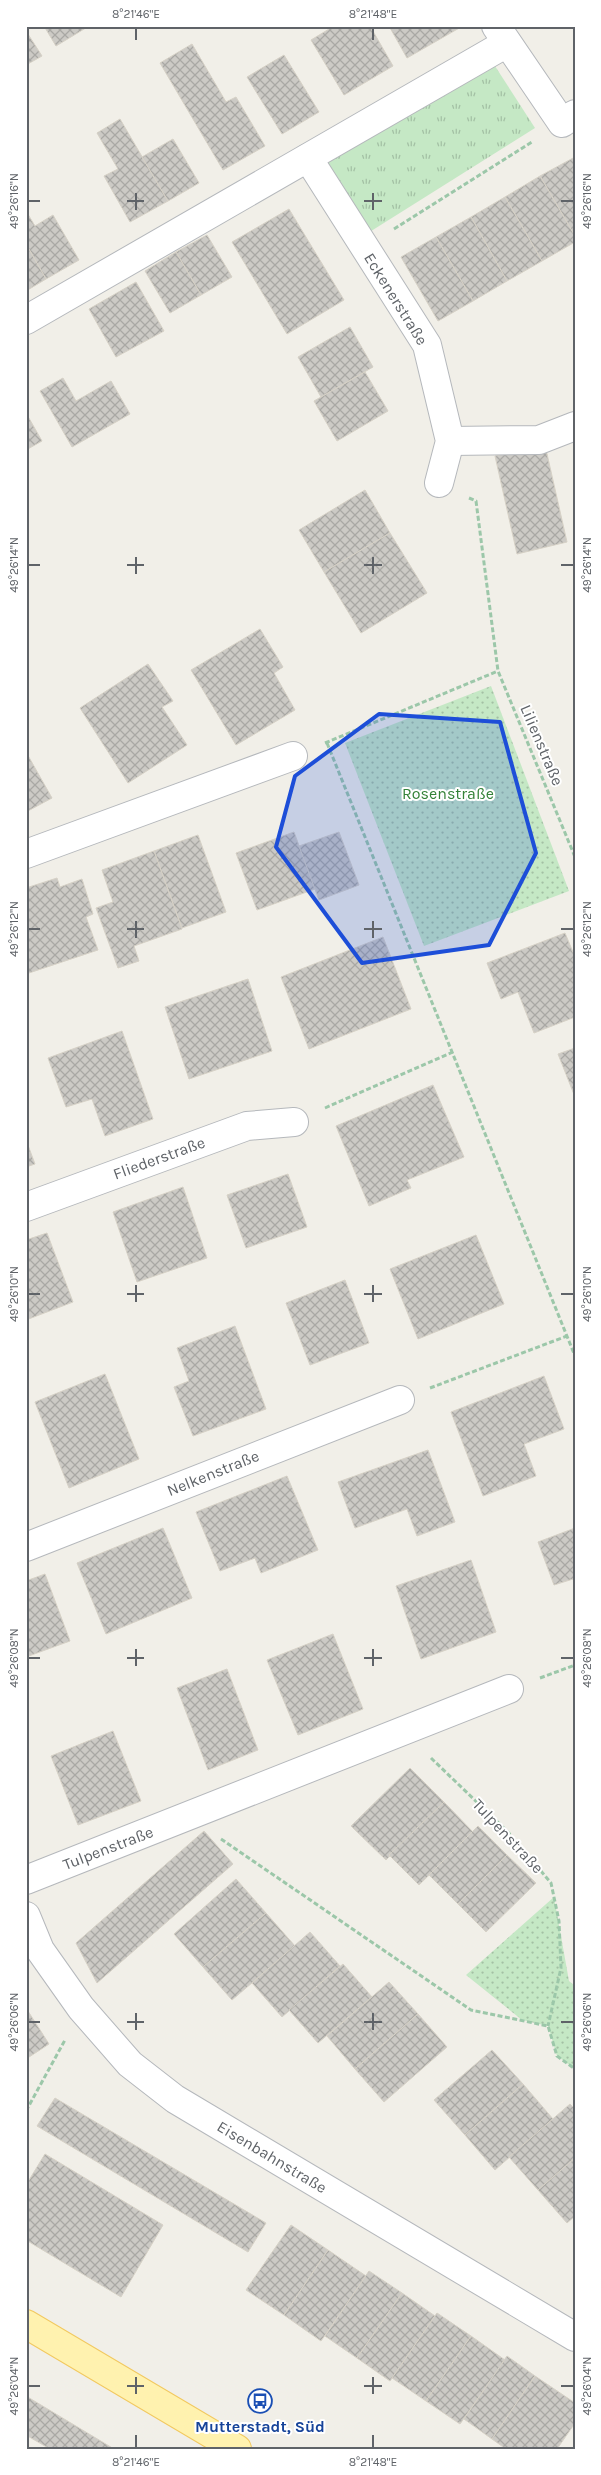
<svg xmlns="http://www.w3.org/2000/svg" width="601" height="2475" font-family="Karla,sans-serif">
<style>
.grass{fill:url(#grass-tufts)}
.park{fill:url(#park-dots)}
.building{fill:url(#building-cross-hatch);stroke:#d6d1c6}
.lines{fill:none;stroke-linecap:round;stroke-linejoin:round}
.minor-casing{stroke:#b5b8bc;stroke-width:30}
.major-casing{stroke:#f2c960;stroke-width:30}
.path{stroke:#9cc7a9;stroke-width:3;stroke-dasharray:5 2.5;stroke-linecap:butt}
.minor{stroke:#fff;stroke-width:28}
.major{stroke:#fff2af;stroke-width:28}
.marked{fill:#1d4ed8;fill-opacity:0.2;stroke:#1d4ed8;stroke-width:4;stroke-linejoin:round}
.ticks{fill:none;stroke:#5f6368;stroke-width:2}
.labels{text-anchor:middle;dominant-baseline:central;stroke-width:4;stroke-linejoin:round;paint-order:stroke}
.street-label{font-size:16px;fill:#5f6368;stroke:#fff}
.park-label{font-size:16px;fill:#348238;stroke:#fff}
.transit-label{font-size:16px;font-weight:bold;fill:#164399;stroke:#fff}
.neatline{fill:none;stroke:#5f6368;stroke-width:2}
.ticks-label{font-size:12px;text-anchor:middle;fill:#5f6368}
</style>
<defs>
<pattern id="grass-tufts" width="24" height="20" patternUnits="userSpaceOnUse" patternTransform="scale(1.25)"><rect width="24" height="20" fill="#c5e8c5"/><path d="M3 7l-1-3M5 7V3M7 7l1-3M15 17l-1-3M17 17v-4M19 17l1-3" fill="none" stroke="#a3c0a4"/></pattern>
<pattern id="park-dots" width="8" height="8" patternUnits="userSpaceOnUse" patternTransform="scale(1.25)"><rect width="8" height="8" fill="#c5e8c5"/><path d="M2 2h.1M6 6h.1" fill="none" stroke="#a3c0a4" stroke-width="1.8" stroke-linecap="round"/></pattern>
<pattern id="building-cross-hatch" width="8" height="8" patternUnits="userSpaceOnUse" patternTransform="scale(1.25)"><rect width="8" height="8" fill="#cccac5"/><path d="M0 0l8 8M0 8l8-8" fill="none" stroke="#a9a8a4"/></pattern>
</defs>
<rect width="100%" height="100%" fill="#f1efe8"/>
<path class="grass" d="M493,63L535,128L368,233L321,161Z"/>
<g class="park">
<path d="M491,686L569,891L424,946L345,743Z"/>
<path d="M554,1897L569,1981L575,1986V2069L557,2056L548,2026L522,2020L466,1975Z"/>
</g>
<g class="building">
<path d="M44,26H89L56,46Z"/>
<path d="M334,26H370L393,66L344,95L311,40Z"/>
<path d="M389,26H460L461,27L407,58Z"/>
<path d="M26,31L42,56L26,65Z"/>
<path d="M192,44L226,102L236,97L265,146L223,170L160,63Z"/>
<path d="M284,55L319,112L282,134L247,77Z"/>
<path d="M120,119L168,201L130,222L104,176L118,169L97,133Z"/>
<path d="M173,139L199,183L168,201L142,157Z"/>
<path d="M575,157V236L540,176Z"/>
<path d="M540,176L575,236V242L542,261L505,197Z"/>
<path d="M505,197L542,261L507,281L471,217Z"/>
<path d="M289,209L344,300L287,334L232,242Z"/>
<path d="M26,211L35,226L53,215L79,260L46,279L26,244Z"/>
<path d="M471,217L507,281L473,301L436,237Z"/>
<path d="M207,235L232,277L201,295L176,252Z"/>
<path d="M436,237L473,301L438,321L401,257Z"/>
<path d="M26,244L46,279L26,291Z"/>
<path d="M176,252L201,295L170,313L145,271Z"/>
<path d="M136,282L164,331L116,357L89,309Z"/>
<path d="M350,327L373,367L321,397L298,357Z"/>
<path d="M365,372L388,411L337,441L314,401Z"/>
<path d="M63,378L76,401L111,381L130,414L72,447L40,391Z"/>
<path d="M26,413L42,441L26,450Z"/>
<path d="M545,445L567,542L517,554L495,456Z"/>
<path d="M365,490L390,533L324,572L299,530Z"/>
<path d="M390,533L427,593L361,633L324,572Z"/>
<path d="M260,629L283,667L274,673L295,710L236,745L191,670Z"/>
<path d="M148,664L173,701L162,707L187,745L128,783L80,708Z"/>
<path d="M26,752L52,798L26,812Z"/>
<path d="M294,832L315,889L257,910L236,853Z"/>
<path d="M339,832L359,885L319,900L299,846Z"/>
<path d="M198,835L226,912L182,928L154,851Z"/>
<path d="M154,851L182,929L134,946L139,961L118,968L96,908L113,902L102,870Z"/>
<path d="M57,878L60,887L82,879L93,914L86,917L98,950L26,974V888Z"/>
<path d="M565,933L575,957V1017L534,1033L518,992L501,999L487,963Z"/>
<path d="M383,937L411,1009L309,1049L281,977Z"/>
<path d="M248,979L272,1051L189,1079L165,1007Z"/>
<path d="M122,1031L153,1119L105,1136L92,1099L66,1107L48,1058Z"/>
<path d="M575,1048V1097L558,1054Z"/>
<path d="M433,1085L464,1157L407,1180L411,1188L369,1206L336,1126Z"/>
<path d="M26,1140L35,1164L26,1167Z"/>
<path d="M288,1174L307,1227L246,1248L227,1195Z"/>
<path d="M183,1187L207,1258L137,1282L113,1212Z"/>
<path d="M47,1233L73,1302L26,1320V1240Z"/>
<path d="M476,1235L504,1304L418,1339L390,1269Z"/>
<path d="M345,1280L369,1343L310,1365L286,1303Z"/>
<path d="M235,1326L266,1409L193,1436L174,1387L189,1381L177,1348Z"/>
<path d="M105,1374L139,1459L69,1488L35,1402Z"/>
<path d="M544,1376L564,1429L524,1444L536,1476L483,1496L451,1412Z"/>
<path d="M428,1450L455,1522L417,1536L407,1509L355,1528L338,1482Z"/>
<path d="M287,1476L318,1550L261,1573L255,1558L220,1571L196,1512Z"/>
<path d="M163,1528L192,1598L106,1634L77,1563Z"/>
<path d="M575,1528V1584L573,1579L554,1585L538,1542Z"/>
<path d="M471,1560L496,1632L421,1659L396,1586Z"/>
<path d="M45,1574L70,1641L26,1657V1581Z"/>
<path d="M333,1634L363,1709L298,1735L267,1660Z"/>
<path d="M227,1669L258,1750L208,1770L177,1688Z"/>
<path d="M113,1731L141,1801L78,1825L51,1756Z"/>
<path d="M410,1768L444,1802L386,1860L351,1826Z"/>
<path d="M444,1802L473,1832L419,1885L389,1855Z"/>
<path d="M478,1826L507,1855L458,1904L429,1875Z"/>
<path d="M204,1831L233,1864L97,1983L76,1943Z"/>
<path d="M507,1855L536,1883L486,1932L458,1904Z"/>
<path d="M236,1879L266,1913L203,1967L174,1934Z"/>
<path d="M266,1913L295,1946L232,2000L203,1967Z"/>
<path d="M310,1932L340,1966L282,2017L252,1983Z"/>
<path d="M343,1964L372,1997L318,2043L289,2010Z"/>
<path d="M389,1982L418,2014L355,2069L327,2036Z"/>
<path d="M26,2008L49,2044L26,2059Z"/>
<path d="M418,2014L447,2047L384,2102L355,2069Z"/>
<path d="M492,2050L523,2084L465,2135L434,2100Z"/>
<path d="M523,2084L553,2119L495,2170L465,2135Z"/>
<path d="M55,2098L266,2223L248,2252L37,2126Z"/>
<path d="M570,2104L575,2109V2158L538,2190L509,2157Z"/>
<path d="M45,2154L163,2225L121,2297L26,2240V2185Z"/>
<path d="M575,2158V2216L567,2223L538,2190Z"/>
<path d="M291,2225L328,2250L284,2315L246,2290Z"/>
<path d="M328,2250L366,2276L321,2341L284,2315Z"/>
<path d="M369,2271L402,2293L357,2358L325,2336Z"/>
<path d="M402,2293L435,2316L390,2381L357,2358Z"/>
<path d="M437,2313L471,2336L426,2401L392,2378Z"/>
<path d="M471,2336L505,2360L460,2424L426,2401Z"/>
<path d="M507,2356L535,2376L492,2439L464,2419Z"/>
<path d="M535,2376L575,2403V2423L557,2449H506L492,2439Z"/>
<path d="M26,2396L114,2449H50L26,2435Z"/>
</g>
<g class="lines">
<g class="minor-casing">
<g id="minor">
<path d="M496,26L562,123L575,114"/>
<path d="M308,158L427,345L450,441L439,483"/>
<path d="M26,320L507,43"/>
<path d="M450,441L539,440L575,426"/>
<path d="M26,854L293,756"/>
<path d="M26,1207L247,1126L294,1122"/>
<path d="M26,1547L400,1400"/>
<path d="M26,1880L509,1689"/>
<path d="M26,1916L40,1950L81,2008L130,2064L175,2099L575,2337"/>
</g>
</g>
<g class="major-casing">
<path id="major" d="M26,2324L237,2449"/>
</g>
<g class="path">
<path d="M394,229L532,142"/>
<path d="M469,498L476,501L498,671L575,857"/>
<path d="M325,743L498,671"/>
<path d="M327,743L575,1356"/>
<path d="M325,1108L453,1052"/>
<path d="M430,1388L567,1336"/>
<path d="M540,1678L575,1665"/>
<path d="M431,1758L508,1832L551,1883L559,1921L561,1968L548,2026"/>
<path d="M221,1839L471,2010L548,2026L557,2056L575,2069"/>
<path d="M26,2111L65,2040"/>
</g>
<use href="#minor" class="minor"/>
<use href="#major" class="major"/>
</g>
<path class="marked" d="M379,714L500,722L536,853L489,945L362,963L276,847L295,776Z"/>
<path class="ticks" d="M136,28V40M373,28V40M136,193V210M373,193V210M28,201H40M127,201H144M364,201H382M561,201H574M136,557V574M373,557V574M28,565H40M127,565H144M364,565H382M561,565H574M136,921V938M373,921V938M28,929H40M127,929H144M364,929H382M561,929H574M136,1285V1302M373,1285V1302M28,1294H40M127,1294H144M364,1294H382M561,1294H574M136,1649V1666M373,1649V1666M28,1658H40M127,1658H144M364,1658H382M561,1658H574M136,2013V2030M373,2013V2030M28,2022H40M127,2022H144M364,2022H382M561,2022H574M136,2377V2394M373,2377V2394M28,2386H40M127,2386H144M364,2386H382M561,2386H574M136,2435V2448M373,2435V2448"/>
<defs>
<g id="bus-ring" transform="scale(1.25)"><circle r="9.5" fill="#fff" stroke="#1a4fb4" stroke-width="1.5"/><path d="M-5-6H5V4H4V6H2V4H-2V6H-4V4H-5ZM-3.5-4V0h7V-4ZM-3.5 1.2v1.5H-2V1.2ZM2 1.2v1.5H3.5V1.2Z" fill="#1a4fb4"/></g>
</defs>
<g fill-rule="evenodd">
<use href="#bus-ring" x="260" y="2401"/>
</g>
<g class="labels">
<g class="street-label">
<text transform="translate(396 299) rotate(58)">Eckenerstraße</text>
<text transform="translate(542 745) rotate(67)">Lilienstraße</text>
<text transform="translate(159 1158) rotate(-20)">Fliederstraße</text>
<text transform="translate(213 1473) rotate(-22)">Nelkenstraße</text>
<text transform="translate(508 1836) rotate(47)">Tulpenstraße</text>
<text transform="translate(108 1848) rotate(-21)">Tulpenstraße</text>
<text transform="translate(272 2157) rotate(31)">Eisenbahnstraße</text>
</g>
<g class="park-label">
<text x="448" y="793">Rosenstraße</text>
</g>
<g class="transit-label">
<text x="260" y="2426">Mutterstadt, Süd</text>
</g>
</g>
<rect width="601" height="2475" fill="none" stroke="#ffffff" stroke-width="55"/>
<rect x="28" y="28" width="546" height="2420" class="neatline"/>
<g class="ticks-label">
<text x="136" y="18">8°21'46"E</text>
<text x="373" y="18">8°21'48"E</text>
<text transform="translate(14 201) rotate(-90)" y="4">49°26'16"N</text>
<text transform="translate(587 201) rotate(-90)" y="4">49°26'16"N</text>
<text transform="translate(14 565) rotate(-90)" y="4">49°26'14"N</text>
<text transform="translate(587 565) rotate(-90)" y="4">49°26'14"N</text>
<text transform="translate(14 929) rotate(-90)" y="4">49°26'12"N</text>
<text transform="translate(587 929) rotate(-90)" y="4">49°26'12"N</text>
<text transform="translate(14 1294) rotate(-90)" y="4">49°26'10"N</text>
<text transform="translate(587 1294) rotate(-90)" y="4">49°26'10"N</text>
<text transform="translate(14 1658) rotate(-90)" y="4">49°26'08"N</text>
<text transform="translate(587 1658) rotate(-90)" y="4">49°26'08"N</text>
<text transform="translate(14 2022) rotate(-90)" y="4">49°26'06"N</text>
<text transform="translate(587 2022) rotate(-90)" y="4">49°26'06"N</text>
<text transform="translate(14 2386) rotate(-90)" y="4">49°26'04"N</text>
<text transform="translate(587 2386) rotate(-90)" y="4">49°26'04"N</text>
<text x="136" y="2466">8°21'46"E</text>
<text x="373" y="2466">8°21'48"E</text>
</g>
</svg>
